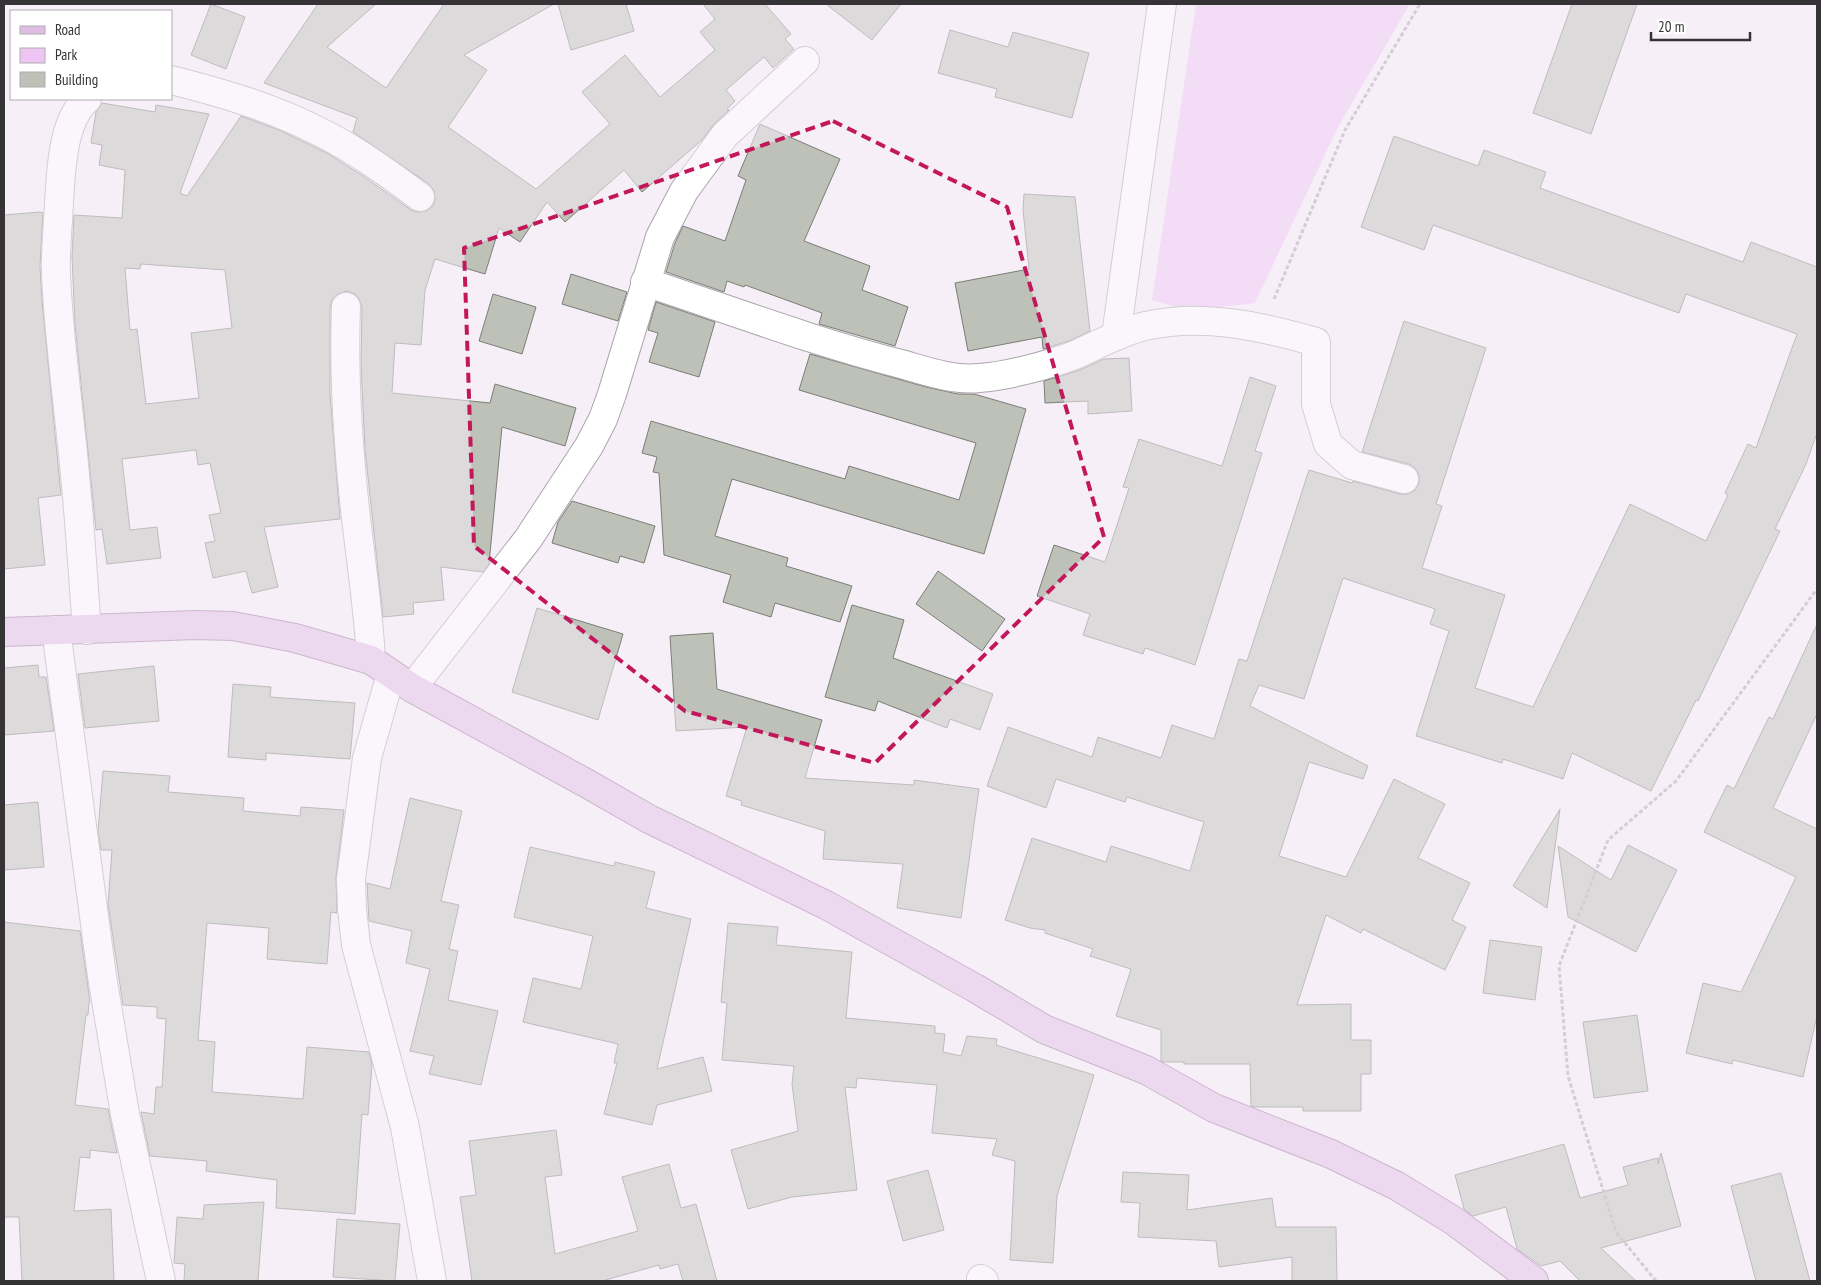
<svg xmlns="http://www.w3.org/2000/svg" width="1821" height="1285" font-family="'PT Sans Narrow',sans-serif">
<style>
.green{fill:#eec5f3}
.building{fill:#bdc1b8;stroke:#7a7e76;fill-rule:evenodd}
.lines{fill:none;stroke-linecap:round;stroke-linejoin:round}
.minor-casing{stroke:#aba5ac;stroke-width:30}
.major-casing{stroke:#96719b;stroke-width:30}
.path{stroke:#aaa4aa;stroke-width:3;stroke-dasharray:4 2.5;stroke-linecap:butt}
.minor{stroke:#fff;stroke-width:28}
.major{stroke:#e0bee4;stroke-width:28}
.marked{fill:none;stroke:#c2185b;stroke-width:4;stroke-dasharray:10 6;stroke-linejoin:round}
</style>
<rect width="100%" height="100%" fill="#f7eff7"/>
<path class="green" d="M1196,4H1410L1338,127L1255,303L1188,311L1152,300Z"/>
<g class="building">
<path d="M211,4L245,17L226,69L191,55Z"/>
<path d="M318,4H376L327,47L386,88L444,4H554L464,55L487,70L448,127L536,189L610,124L582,92L625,55L660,97L715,50L700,32L715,19L703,4H765L791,34L785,39L794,49L773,68L764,57L726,90L735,101L727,109L729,110L714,124L702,140L642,192L624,170L565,222L547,202L520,242L499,228L485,274L435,259L425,290L421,345L395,343L392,393L490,403L495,384L576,408L565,446L502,427L489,564L483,572L441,567L444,600L413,603L414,614L383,617L365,449L361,364L362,307L359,299L355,294L347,291L338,294L332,299L330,307V394L340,519L264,527L278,587L252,593L246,571L213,578L205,543L215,541L209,515L221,513L210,463L198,465L196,450L122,459L130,530L157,527L161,558L107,564L102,529L96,530L75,324L72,257L74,215L122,218L125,170L99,165L102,145L91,143L96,112L102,103L155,112L156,105L209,114L180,193L187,196L241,116L279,130L327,153L363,176L411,210L418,212L426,211L433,206L435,199L434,191L429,184L353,132L357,118L264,83ZM141,264L225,270L232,328L191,333L199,398L146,404L137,329L130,330L125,268L140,269Z"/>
<path d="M558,4H626L634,31L571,50Z"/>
<path d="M826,4H901L872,40Z"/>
<path d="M1572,4H1637L1591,134L1533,113Z"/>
<path d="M950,30L1008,47L1013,32L1089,53L1072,118L995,97L997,89L938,73Z"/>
<path d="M760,124L840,159L804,241L870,266L862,290L908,307L895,346L819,324L822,313L745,285L744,287L727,281L724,292L666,272L675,243L683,226L725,241L746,180L738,176Z"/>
<path d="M1394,136L1478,166L1484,150L1546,172L1540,188L1743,262L1751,242L1817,267V433L1806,464L1775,529L1780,531L1698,701L1696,700L1651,791L1572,753L1563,779L1503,759L1502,763L1416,736L1449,631L1430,624L1435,609L1343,578L1304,699L1259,685L1250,706L1368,766L1363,779L1309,762L1279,856L1346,877L1394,779L1445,804L1418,858L1470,883L1452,920L1466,927L1445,970L1363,929L1361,933L1326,915L1297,1005L1351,1004V1040H1371V1074H1361V1111H1303V1107H1254L1251,1106L1250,1064H1184V1062H1164L1161,1061V1030L1116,1016L1131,969L1090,956L1093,949L1045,933V930L1030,928L1005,920L1032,838L1106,862L1111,846L1190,871L1204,822L1127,797L1125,802L1056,779L1046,808L987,786L1008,727L1092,757L1098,737L1161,758L1172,725L1214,739L1239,659L1247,661L1309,470L1352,483L1353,481L1400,494H1408L1415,490L1419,484V475L1415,468L1409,464L1362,452L1404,321L1486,348L1436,504L1442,506L1422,568L1505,595L1475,688L1533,707L1630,504L1706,541L1728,495L1725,493L1748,444L1756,448L1797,334L1686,294L1679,313L1433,225L1424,250L1361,227Z"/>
<path d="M1024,194L1075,197L1090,331L1069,341L1043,349L1042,337L968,351L955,283L1029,269L1023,210Z"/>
<path d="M40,212L43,213L40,266L42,301L61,495L38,498L45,565L4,569V215Z"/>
<path d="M571,274L627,292L618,321L562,304Z"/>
<path d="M493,294L536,307L522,354L479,341Z"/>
<path d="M656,302L715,322L699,377L649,362L658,333L648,330Z"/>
<path d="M810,354L926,387L958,394H974L1026,409L984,554L732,479L715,536L788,558L786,566L852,586L840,622L775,603L771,617L723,602L731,575L664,555L659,473L653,472L657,457L642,453L651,421L845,479L849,466L959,500L976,443L799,390Z"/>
<path d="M1129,358L1132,411L1088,414V401L1045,403L1044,381L1080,370L1104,359Z"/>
<path d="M1250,377L1276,386L1255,451L1262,453L1195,665L1145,648L1143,654L1083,635L1090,614L1037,596L1054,545L1105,562L1129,488L1123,487L1139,439L1222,466Z"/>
<path d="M572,501L655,526L644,563L620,556L618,563L552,543L558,522Z"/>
<path d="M938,571L1005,619L982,651L916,604Z"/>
<path d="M852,605L904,620L893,658L993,694L980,730L950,719L947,728L878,701L875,711L825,697Z"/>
<path d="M537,608L623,634L598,720L512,692Z"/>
<path d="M1817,624V714L1773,808L1817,829V1016L1803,1077L1733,1060L1732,1064L1686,1053L1703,983L1741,992L1796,877L1704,832L1727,785L1734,789L1769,717L1773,719Z"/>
<path d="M713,633L717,689L822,720L805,778L914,785V780L979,789L961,918L897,908L903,864L823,859L825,831L741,805L742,801L726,796L747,727L676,731L670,636Z"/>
<path d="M38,665L39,677H46L54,731L4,735V668Z"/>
<path d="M154,666L159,721L85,728L78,674Z"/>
<path d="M233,684L271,687L270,697L355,703L350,759L266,753V760L228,757Z"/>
<path d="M103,771L170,776L168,792L244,798L243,811L300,816L301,807L344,810L336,877L337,913L331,912L327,964L267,959L269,928L207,923L198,1040L215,1042L212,1092L303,1099L307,1047L369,1052L372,1065L368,1115L362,1114L355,1214L276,1208L277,1180L206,1171L207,1161L150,1156L141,1112L154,1114L156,1087H162L166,1019L157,1018V1007L123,1005L108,904L112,850H101L98,831Z"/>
<path d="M410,798L462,811L441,901L459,905L449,949L458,951L448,1000L498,1011L481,1085L429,1074L434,1056L410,1051L430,969L406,963L412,931L369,921L367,883L390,889Z"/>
<path d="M38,802L44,867L4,870V805Z"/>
<path d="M1560,809L1547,908L1513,886Z"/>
<path d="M1628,845L1677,870L1636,952L1568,917L1558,846L1611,880Z"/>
<path d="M530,847L614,866L615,862L655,872L646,908L691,919L657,1069L703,1057L712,1091L657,1105L652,1125L604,1114L617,1063H614L618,1044L523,1022L533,978L581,989L593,936L514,917Z"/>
<path d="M4,922L80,931L90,1002H89L88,1015H86L75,1105L108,1109L117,1153L90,1150V1158L80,1157L74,1211L111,1209L114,1281H22L19,1217H4Z"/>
<path d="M728,923L778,927L776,945L852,952L846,1018L935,1026V1033L945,1034L943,1052L961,1056L967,1036L997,1039L996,1045L1094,1075L1057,1196L1053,1263L1010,1260L1015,1161L992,1155L997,1139L932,1133L937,1085L857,1078L856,1088L845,1087L857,1190L792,1197L748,1209L731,1150L798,1131L792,1084L794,1066L722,1060L727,1003L721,1002Z"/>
<path d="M1490,940L1542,947L1535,1000L1483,993Z"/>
<path d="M1637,1015L1648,1091L1594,1098L1583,1022Z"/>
<path d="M556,1130L562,1175L545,1177L555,1254L638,1231L622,1177L669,1164L681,1208L696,1204L717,1281H683L678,1264L660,1269L659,1265L602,1281H472L460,1197L476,1195L469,1141Z"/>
<path d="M1564,1144L1580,1198L1628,1185L1623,1167L1658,1158V1164L1661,1153L1681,1226L1601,1248L1636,1281H1580L1560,1261L1541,1266L1517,1249L1506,1207L1473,1216L1464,1209L1455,1175Z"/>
<path d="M928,1170L944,1230L903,1241L887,1181Z"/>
<path d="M1123,1172L1189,1175L1187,1210L1272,1198L1276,1227H1336L1337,1281H1292V1257L1219,1267L1216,1241L1138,1237L1140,1203L1121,1202Z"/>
<path d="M1781,1173L1810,1281H1756L1731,1186Z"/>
<path d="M264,1202L258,1281H184L185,1264L174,1263L177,1217L203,1219L204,1205Z"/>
<path d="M337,1219L400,1224L395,1281L333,1277Z"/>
</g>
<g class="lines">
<g class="minor-casing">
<g id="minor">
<path d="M171,80C223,93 274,108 322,133C356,150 389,174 420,197"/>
<path d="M87,99C62,121 61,172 59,203C58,226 55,251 56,275C59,342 69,408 75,475C80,526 83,578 87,630"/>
<path d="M645,282C730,310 815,342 901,364C926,371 954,381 979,378C1007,376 1049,365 1075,355C1098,345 1120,332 1145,326C1203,313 1260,326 1316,342V404L1328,444L1352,465L1404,479"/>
<path d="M346,307C343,383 349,460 358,535C363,577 369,618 371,660"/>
<path d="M1116,336L1162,4"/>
<path d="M56,630L102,976L125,1114L161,1281"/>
<path d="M391,674L367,758L351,879L352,909L356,945L405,1127L432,1281"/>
<path d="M412,688L528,539L589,446L603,419L612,394L660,237L684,191L725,135L805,61"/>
<path d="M981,1279L984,1281"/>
</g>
</g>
<g class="major-casing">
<path id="major" d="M4,632L196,625L233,626L295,638L371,660L412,688L586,783L649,819L826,905L975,988L1044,1029L1146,1070L1214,1108L1331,1154L1397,1186L1454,1221L1534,1281"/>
</g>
<g class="path">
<path d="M1274,299L1345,130L1420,4"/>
<path d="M1656,1281L1616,1232L1568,1076L1559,966L1608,840L1676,781L1817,589"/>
</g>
<use href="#minor" class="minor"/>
<use href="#major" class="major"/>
</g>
<path d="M0 0H1821V1285H0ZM833,121L1007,207L1104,537L875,763L685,711L474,546L464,248Z" fill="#f7eff7" fill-opacity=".55" fill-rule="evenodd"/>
<path class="marked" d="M833,121L1007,207L1104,537L875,763L685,711L474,546L464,248Z"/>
<rect width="1821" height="1285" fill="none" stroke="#353336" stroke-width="10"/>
<rect x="10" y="10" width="162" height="90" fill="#ffffff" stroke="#aeadaf"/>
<rect x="20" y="26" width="25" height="8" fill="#e0bee4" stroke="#aeadaf"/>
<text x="55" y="35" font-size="15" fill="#353336">Road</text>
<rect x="20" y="48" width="25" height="15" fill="#eec5f3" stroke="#aeadaf"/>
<text x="55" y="60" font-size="15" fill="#353336">Park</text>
<rect x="20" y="72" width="25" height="15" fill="#bdc1b8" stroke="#aeadaf"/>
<text x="55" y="85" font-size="15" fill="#353336">Building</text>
<path d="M1651 32v8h99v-8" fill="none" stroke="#353336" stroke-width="2.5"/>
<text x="1658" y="32" font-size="15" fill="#353336" stroke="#ffffff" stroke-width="4" paint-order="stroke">20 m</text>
</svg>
